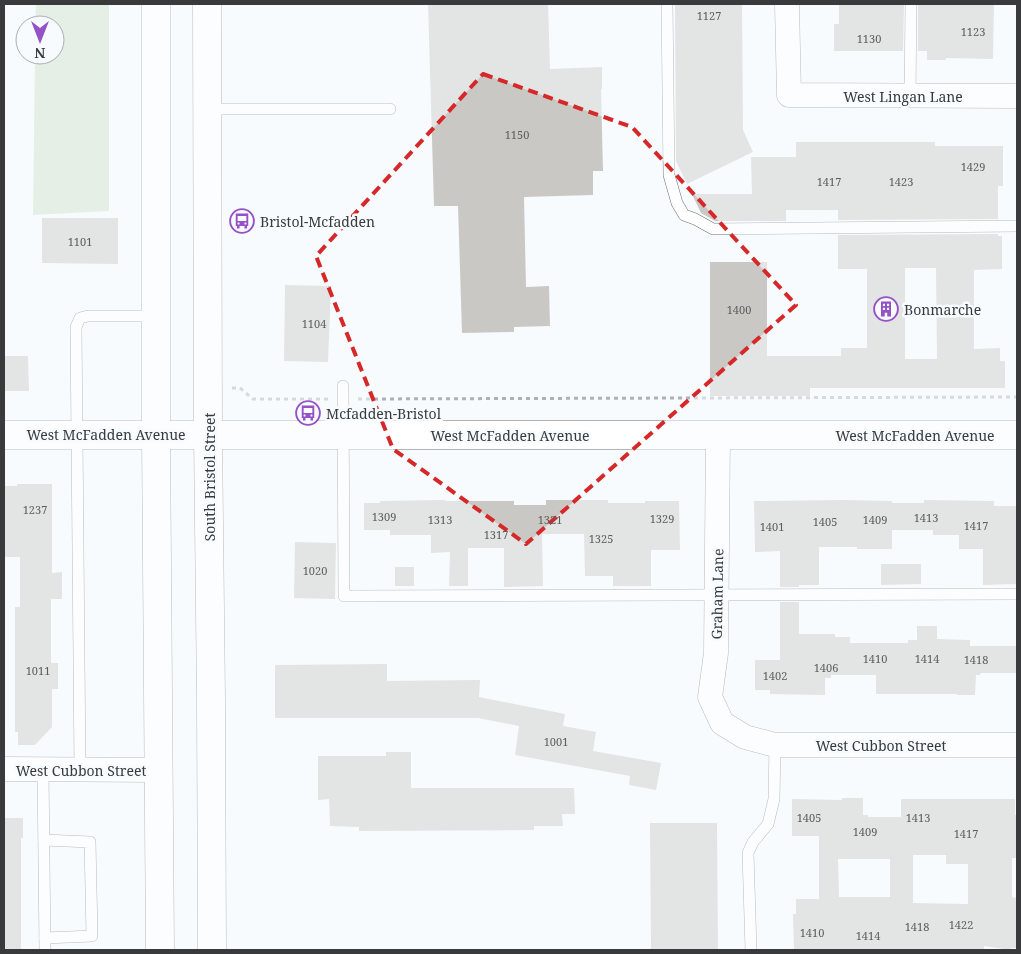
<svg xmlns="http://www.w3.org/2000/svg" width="1021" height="954" font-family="'Noto Serif',serif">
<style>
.green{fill:#d1e1cb}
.building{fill:#cac8c5;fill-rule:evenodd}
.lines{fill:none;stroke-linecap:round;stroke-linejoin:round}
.service-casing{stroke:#6d7072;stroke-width:12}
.minor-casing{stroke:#6d7072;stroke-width:25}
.tertiary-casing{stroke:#6d7072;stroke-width:29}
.primary-casing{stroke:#6d7072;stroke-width:29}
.path{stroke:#aeb1b4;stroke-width:3;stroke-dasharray:4 4;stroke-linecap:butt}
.service{stroke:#fff;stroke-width:11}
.minor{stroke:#fff;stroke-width:24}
.tertiary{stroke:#fff;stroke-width:28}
.primary{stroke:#fff;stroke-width:28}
.marked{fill:none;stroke:#d62828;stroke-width:4;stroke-dasharray:10 6;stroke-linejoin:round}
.labels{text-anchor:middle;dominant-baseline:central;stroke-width:5;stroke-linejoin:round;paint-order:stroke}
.number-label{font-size:11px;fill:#5c5e5e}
.street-label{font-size:14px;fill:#383a3b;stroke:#f7fbfe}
.poi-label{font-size:14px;fill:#383a3b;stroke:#f7fbfe;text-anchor:start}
</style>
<rect width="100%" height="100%" fill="#f7fbfe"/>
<path class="green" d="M36,4H109V211L33,215L35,55H55V25H35Z"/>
<g class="building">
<path d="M428,4H548L550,69L602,67V89H601L603,171H593V195L524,197L526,287L549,286L550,326L514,327V332L462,333L458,206H434Z"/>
<path d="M675,4H742L743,130L753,152L687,184L676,161Z"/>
<path d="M839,4H904L903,51H834V24H839Z"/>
<path d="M918,4H994L993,59L946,58V60H927V51H918Z"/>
<path d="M796,142H935V146H1003V186H998V219L838,220V210H786V221H715L701,213L692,194H752L751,157H796Z"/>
<path d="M42,218H118V264L42,263Z"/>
<path d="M998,234V236H1002V269L974,270V349L1000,348V361H1005V388H810V396H710V262H767V356H841V348H867V269H838V235ZM905,268H936L937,359H905Z"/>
<path d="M285,285L331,286L328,362L284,361Z"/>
<path d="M4,356H28L29,391H4Z"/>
<path d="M17,484H52V573L62,572V599H51V663H58V689H52V727L35,745H18V732H15V607H20V557H4V486H17Z"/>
<path d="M445,500V501H514V505H546V500H608V503H645V501H679L680,550H651V586H613V576H585L584,534H542L543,586L504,587V548H468V586H449L450,552L431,553V535H390V530H364V503H380V501Z"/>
<path d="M844,500L892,501V503H924V500L994,501V506H1017V584L983,585V549H959V535H933V530H892V549H857V547H819V585H799V587H780V551L755,552L754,501Z"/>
<path d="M295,542L336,543L335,599L294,598Z"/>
<path d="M881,564H921V584L881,585Z"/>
<rect x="395" y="567" width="19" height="19"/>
<path d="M780,602H799V634H835V637H850V643H908V640H917V626H937V639L970,640V646H1017V673H981L980,675H976L975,695H957V694H876V675H831V678H825V695L770,694V690H755V660H780Z"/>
<path d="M387,664V681L480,680L479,697L565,714L563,726L596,732L593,751L661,763L656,790L629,785L630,776L515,755L519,726L478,718H275V665Z"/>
<path d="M386,752H411V788H574L575,814H562L563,826H534V830L359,831V827L330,826L329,799L318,800V756H386Z"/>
<path d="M842,798H863V815H868V817H901V799H1015V815H1017V858H1012V897L1017,898V948H1011V950L984,946V950H794L793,914H796V899H819V836H792V799L842,800ZM913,855H946V864H968V904L913,903ZM838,859H890V897H839Z"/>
<path d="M4,818H23V838H21V950H4Z"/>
<path d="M650,823H717L718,950H651Z"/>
</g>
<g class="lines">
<g class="service-casing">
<g id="service">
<path d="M667,4L669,175L677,203L684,215L695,219L713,229L1017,226"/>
<path d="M910,95L911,4"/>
<path d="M208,109H390"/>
<path d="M343,386L344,596L1017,594"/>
<path d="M43,770L45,950"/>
<path d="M80,770L76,327L80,318L88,316H156"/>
<path d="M44,840L90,842L92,936L45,938"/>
<path d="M751,950L748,853L753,842L768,824L774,799L775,745"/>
</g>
</g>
<g class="minor-casing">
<g id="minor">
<path d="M787,4L789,95L1017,96"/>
<path d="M718,435L716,653L710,697L722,723L745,737L775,745H1017"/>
<path d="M4,769L159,770"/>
</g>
</g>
<g class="tertiary-casing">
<path id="tertiary" d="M4,435H1017"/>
</g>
<g class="primary-casing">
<g id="primary">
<path d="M156,4V434L160,950"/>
<path d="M207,4L208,434L211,699L212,950"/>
</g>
</g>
<g class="path">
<path d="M232,388H240L253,399H329"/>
<path d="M358,399L1017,397"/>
</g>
<use href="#service" class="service"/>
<use href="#minor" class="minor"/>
<use href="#tertiary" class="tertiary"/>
<use href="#primary" class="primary"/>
</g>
<path d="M0 0H1021V954H0ZM483,74L632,127L796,305L526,544L393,449L316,256Z" fill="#f7fbfe" fill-opacity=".55" fill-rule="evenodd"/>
<path class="marked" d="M483,74L632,127L796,305L526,544L393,449L316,256Z"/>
<defs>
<g id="bus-ring" transform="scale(1.25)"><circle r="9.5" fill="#f7fbfe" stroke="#9551c6" stroke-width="1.5"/><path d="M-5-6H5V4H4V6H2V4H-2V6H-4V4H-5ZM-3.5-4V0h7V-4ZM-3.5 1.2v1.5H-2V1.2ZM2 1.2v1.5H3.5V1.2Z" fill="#9551c6"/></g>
<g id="building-ring" transform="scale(1.25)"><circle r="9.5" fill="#f7fbfe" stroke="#9551c6" stroke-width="1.5"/><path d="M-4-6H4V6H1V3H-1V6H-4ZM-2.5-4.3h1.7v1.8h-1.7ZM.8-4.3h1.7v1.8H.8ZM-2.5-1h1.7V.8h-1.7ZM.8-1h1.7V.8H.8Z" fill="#9551c6"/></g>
</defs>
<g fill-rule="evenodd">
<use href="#bus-ring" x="242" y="221"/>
<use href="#building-ring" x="886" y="309"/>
<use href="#bus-ring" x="308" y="413"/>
</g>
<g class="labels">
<g class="number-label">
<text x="709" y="15">1127</text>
<text x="973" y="31">1123</text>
<text x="869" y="38">1130</text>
<text x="517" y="134">1150</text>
<text x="973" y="166">1429</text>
<text x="829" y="181">1417</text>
<text x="901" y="181">1423</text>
<text x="80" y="241">1101</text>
<text x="739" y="309">1400</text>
<text x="314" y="323">1104</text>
<text x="35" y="509">1237</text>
<text x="384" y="516">1309</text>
<text x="926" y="517">1413</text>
<text x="662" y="518">1329</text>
<text x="440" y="519">1313</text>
<text x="550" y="519">1321</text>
<text x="875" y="519">1409</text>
<text x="825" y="521">1405</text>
<text x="976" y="525">1417</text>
<text x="772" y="526">1401</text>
<text x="496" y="534">1317</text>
<text x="601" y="538">1325</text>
<text x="315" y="570">1020</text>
<text x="875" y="658">1410</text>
<text x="927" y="658">1414</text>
<text x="976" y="659">1418</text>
<text x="826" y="667">1406</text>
<text x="38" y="670">1011</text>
<text x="775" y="675">1402</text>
<text x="556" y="741">1001</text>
<text x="809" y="817">1405</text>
<text x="918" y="817">1413</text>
<text x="865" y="831">1409</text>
<text x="966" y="833">1417</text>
<text x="961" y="924">1422</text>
<text x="917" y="926">1418</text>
<text x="812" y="932">1410</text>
<text x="868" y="935">1414</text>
</g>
<g class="street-label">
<text x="903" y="96">West Lingan Lane</text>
<text x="106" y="434">West McFadden Avenue</text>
<text x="510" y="435">West McFadden Avenue</text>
<text x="915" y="435">West McFadden Avenue</text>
<text transform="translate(209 477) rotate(-90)">South Bristol Street</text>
<text transform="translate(717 594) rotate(-89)">Graham Lane</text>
<text x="881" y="745">West Cubbon Street</text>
<text x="81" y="770">West Cubbon Street</text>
</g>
<g class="poi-label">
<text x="260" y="221">Bristol-Mcfadden</text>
<text x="904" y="309">Bonmarche</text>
<text x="326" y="413">Mcfadden-Bristol</text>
</g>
</g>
<rect width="1021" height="954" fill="none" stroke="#383a3b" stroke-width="10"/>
<g transform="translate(40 40) rotate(180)"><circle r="24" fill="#f7fbfe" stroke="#abaeb0"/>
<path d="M0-4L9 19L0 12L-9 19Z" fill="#9551c6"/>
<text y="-8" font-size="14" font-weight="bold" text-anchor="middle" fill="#383a3b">N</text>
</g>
</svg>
